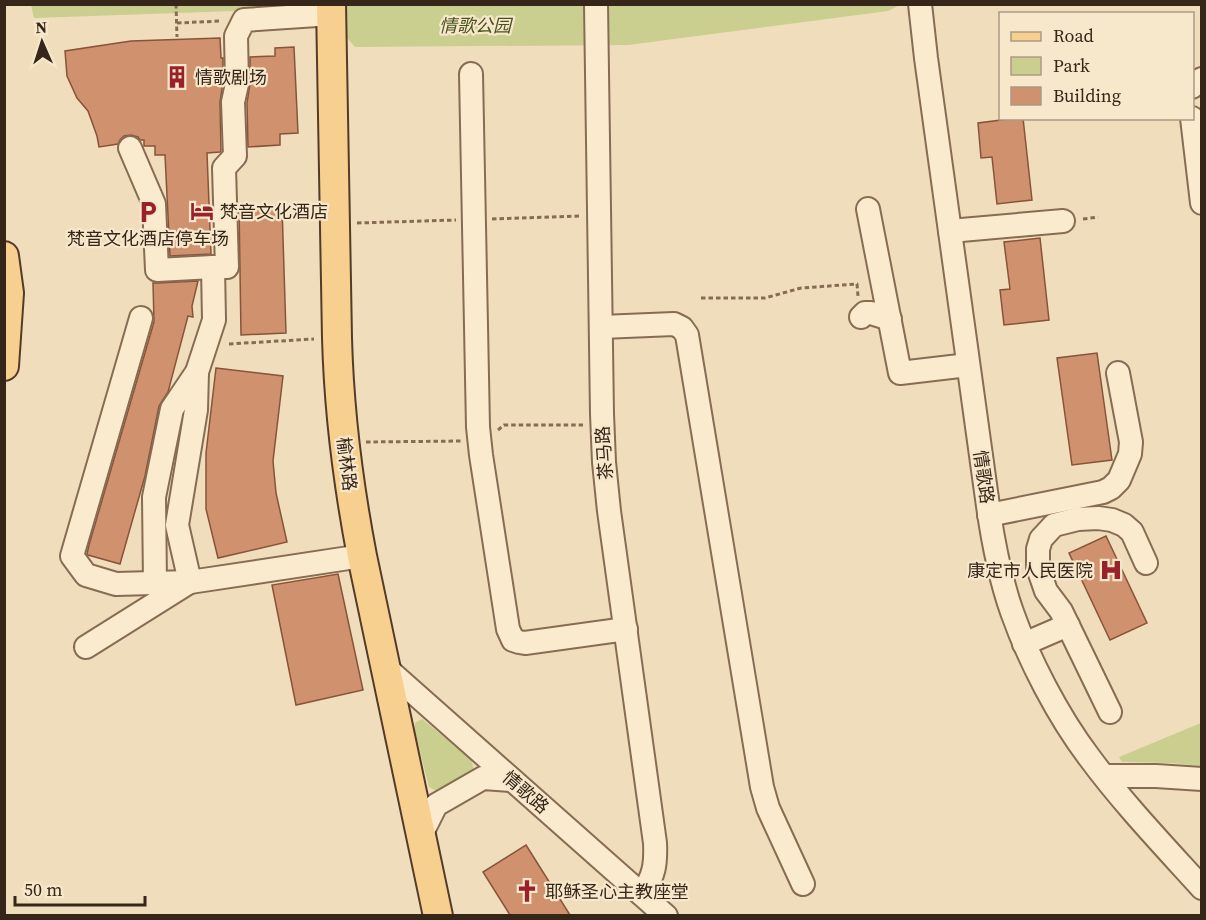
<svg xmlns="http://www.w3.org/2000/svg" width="1206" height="920" font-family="'Source Serif 4','Noto Sans SC',serif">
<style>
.green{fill:#cace8f}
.building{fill:#d0916e;stroke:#885439;stroke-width:1.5}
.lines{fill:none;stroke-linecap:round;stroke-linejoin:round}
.minor-casing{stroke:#876c54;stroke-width:26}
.major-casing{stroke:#543b29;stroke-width:32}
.path{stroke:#876c54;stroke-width:3;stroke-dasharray:4.5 3;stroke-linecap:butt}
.minor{stroke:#fbebce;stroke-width:22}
.major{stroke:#f7d08f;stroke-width:28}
.labels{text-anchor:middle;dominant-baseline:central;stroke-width:4.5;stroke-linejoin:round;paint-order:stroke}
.park-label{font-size:18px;font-style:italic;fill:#49531f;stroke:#f7e8cb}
.poi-label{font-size:18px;fill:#36261a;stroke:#f7e8cb;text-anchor:start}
.street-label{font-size:18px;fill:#36261a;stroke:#f7e8cb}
</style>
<rect width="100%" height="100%" fill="#f0ddbb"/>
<g class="green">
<path d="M31,5H900L888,11L628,45L355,47L321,8L34,18Z"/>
<path d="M422,719L471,759L474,770L444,790L437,791L429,787L414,728L415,723Z"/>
<path d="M1201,723V766L1171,763L1128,762H1122L1119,757Z"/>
</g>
<g class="building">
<path d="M220,38L221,58H223V83L220,102L221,151L220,152L207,153L211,254L170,256L165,155H155V146H144V140H140L138,137L131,135L124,136L120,140L118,144L99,147L97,136L88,111L77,98L67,76L65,51L131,41Z"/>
<path d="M294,47L298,133L280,134V145L248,147L247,103L250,84V57L275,56V48Z"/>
<path d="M1017,118H1023L1032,200L997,204L992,157L981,158L978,123Z"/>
<path d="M282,206L286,333L241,335L239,207Z"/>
<path d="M1040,238L1049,320L1004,325L1000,290L1010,289L1004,242Z"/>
<path d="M198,281L192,306L193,317L188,316L168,392L159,406L145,476L120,564L88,555L87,554L89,545L154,322L153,283H158Z"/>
<path d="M1097,353L1112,460L1072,465L1057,358Z"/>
<path d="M216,368L283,376L273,461L276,493L287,542L218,558L206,509V453Z"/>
<path d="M1106,536L1147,623L1110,640L1069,553Z"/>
<path d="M338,574L363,690L296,705L272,585Z"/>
<path d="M526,845L570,915H510L483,872Z"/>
</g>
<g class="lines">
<g class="minor-casing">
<g id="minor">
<path d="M596,4L602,414L604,462L609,511L655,843C656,865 654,876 642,894"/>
<path d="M920,4L926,58L988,506C993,542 1000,578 1012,612C1029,660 1058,716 1089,757C1123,803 1163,845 1202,888"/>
<path d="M332,14L244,20L236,36L237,84L233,102L235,156L224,168L227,267H213L214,320L197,372L196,410L177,525L190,582L362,556"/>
<path d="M471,74L478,427L481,455L508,629L513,640L519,642L525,643L626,629"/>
<path d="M1192,87L1196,82L1202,79"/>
<path d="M1192,118L1202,203"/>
<path d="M130,148L154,204L157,270L213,267"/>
<path d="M868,209L900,373L968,365"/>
<path d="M950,231L1063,221"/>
<path d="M861,317L865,313H871L890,319"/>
<path d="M141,318L72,556L86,575L116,584L190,582"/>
<path d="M601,327L674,324L682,328L687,335L762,787L768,808L803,884"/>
<path d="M989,515L1103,492L1111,488L1119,480L1130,454L1131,442L1118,373"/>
<path d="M155,583L154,497L172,409L197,372"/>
<path d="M1024,644L1068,625"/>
<path d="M86,647L188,583"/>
<path d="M386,668L666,916"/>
<path d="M1110,712L1061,611L1046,591L1038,568V549L1041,539L1054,525L1078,519L1098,518L1112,520L1124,525L1132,532L1146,563"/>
<path d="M1105,776H1156L1202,779"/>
<path d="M421,835L436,805L483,778L512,780"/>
</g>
</g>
<g class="major-casing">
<g id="major">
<path d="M331,4L337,338C339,413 348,483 362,556L438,916"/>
<path d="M4,256L9,293L4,366"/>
</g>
</g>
<g class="path">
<path d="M176,4L177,37"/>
<path d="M177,23L221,21"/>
<path d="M492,219L579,216"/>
<path d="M1083,219L1098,217"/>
<path d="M357,223L456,220"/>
<path d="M701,298H765L801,288L857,284L858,296"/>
<path d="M229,344L314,339"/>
<path d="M498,430L504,425H583"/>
<path d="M366,442L462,441"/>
</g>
<use href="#minor" class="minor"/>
<use href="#major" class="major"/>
</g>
<defs>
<g id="building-bare" transform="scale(1.8)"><path d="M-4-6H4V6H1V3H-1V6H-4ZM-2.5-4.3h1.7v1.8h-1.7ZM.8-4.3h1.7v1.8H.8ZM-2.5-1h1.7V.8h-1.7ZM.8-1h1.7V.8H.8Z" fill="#992129" stroke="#f7e8cb" stroke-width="2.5" paint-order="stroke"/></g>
<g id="hotel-bare" transform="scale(1.8)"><path d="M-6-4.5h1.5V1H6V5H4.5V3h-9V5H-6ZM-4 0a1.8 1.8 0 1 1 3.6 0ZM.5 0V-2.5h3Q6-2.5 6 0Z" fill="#992129" stroke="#f7e8cb" stroke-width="2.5" paint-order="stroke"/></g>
<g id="parking-bare" transform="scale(1.8)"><path d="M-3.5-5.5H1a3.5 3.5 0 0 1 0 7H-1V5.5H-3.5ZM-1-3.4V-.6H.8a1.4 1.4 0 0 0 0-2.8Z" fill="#992129" stroke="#f7e8cb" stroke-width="2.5" paint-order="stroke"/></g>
<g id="hospital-bare" transform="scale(1.8)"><path d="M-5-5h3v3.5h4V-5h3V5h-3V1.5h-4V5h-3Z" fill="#992129" stroke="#f7e8cb" stroke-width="2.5" paint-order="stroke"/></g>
<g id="church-bare" transform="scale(1.8)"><path d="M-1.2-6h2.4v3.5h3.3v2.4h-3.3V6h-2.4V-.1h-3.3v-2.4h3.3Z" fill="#992129" stroke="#f7e8cb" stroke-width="2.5" paint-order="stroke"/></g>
</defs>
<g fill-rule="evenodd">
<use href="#building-bare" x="177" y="77"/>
<use href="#hotel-bare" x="202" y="211"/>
<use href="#parking-bare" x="148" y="212"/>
<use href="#hospital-bare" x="1111" y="570"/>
<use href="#church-bare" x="527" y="891"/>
</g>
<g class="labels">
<g class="park-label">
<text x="475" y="25">情歌公园</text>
</g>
<g class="poi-label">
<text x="195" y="77">情歌剧场</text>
<text x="220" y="211">梵音文化酒店</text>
<text x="148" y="238" text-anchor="middle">梵音文化酒店停车场</text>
<text x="1093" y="570" text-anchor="end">康定市人民医院</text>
<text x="545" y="891">耶稣圣心主教座堂</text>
</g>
<g class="street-label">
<text transform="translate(604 453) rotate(-94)">茶马路</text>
<text transform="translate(347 464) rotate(83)">榆林路</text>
<text transform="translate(984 477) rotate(82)">情歌路</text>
<text transform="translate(526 792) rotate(41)">情歌路</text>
</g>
</g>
<rect width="1206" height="920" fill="none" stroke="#36261a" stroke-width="12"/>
<rect x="999" y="12" width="195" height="108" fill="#f7e8cb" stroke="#aa9a84" stroke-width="1.5"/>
<rect x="1011" y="32" width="30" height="9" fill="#f7d08f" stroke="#aa9a84" stroke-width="1.5"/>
<text x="1053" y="42" font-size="18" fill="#36261a">Road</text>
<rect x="1011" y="57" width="30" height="18" fill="#cace8f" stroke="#aa9a84" stroke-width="1.5"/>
<text x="1053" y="72" font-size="18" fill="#36261a">Park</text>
<rect x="1011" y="87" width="30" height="18" fill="#d0916e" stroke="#aa9a84" stroke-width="1.5"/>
<text x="1053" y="102" font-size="18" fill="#36261a">Building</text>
<g transform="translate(42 42) rotate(357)" stroke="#f7e8cb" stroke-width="4.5" paint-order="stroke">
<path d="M0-4.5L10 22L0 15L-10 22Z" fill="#36261a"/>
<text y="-9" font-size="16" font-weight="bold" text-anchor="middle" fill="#36261a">N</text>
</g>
<path d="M15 896v9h130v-9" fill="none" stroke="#36261a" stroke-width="3"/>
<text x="24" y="896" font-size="18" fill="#36261a" stroke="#f7e8cb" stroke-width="4.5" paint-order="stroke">50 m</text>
</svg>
